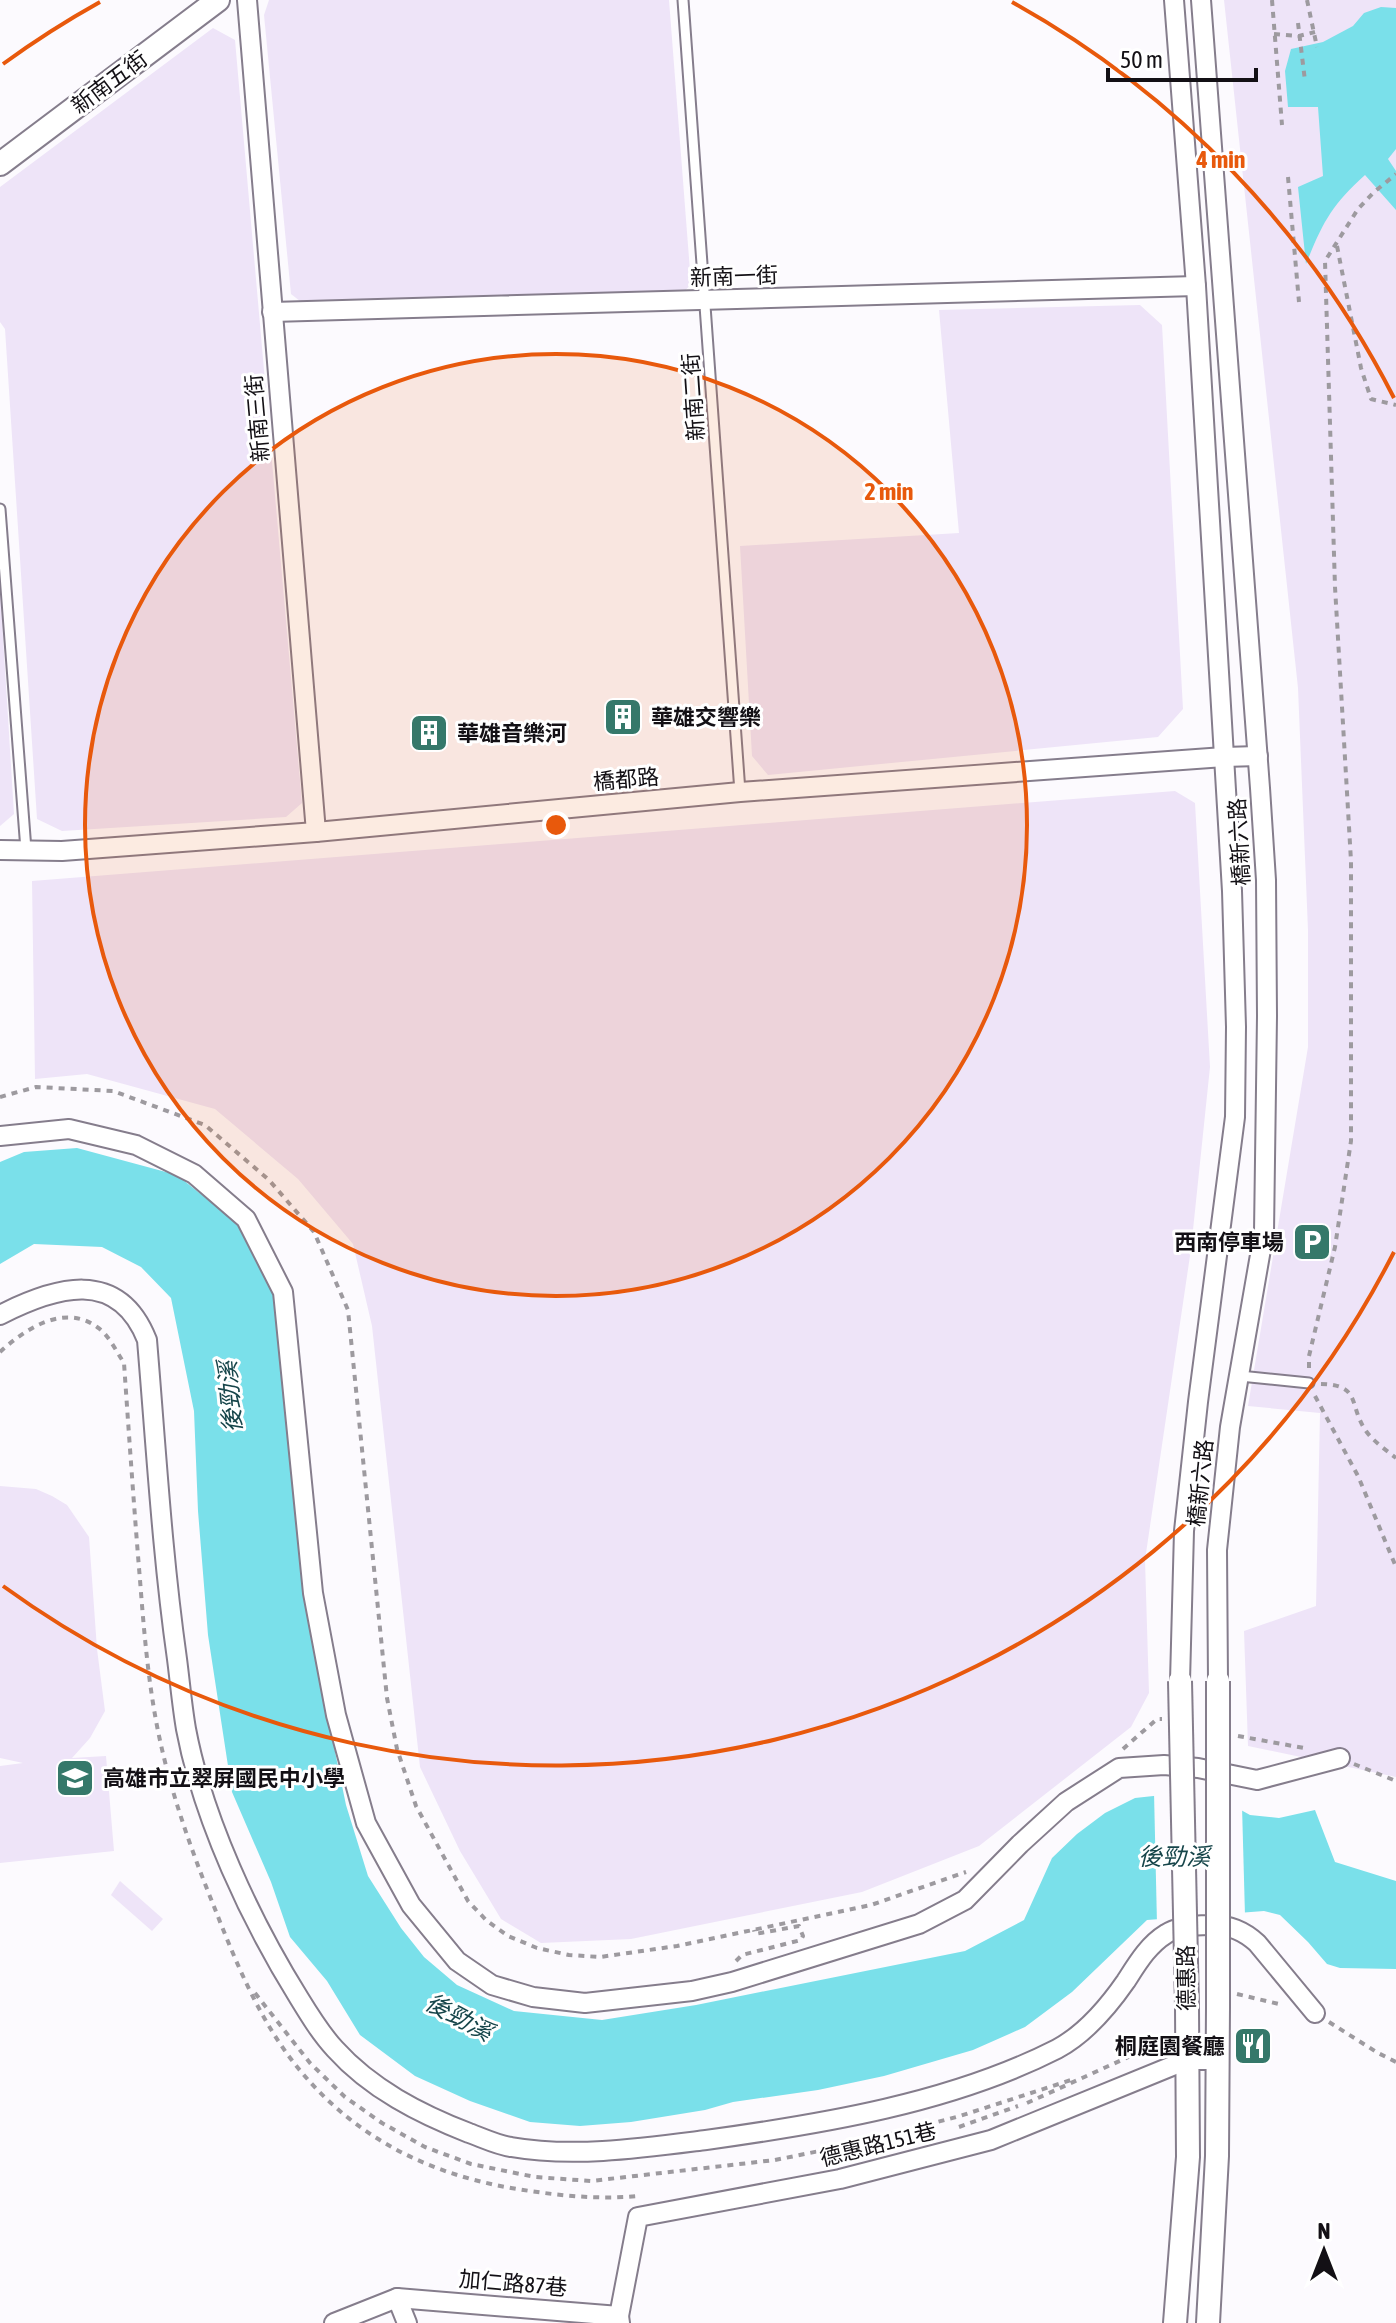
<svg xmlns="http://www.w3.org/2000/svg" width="1396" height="2323" font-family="'Asap Condensed','Noto Sans TC',sans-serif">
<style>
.green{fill:#eee4f8}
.water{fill:#7ae0ea}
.pier{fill:#fcfafe}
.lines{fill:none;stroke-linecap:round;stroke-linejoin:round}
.service-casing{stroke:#857d8c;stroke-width:13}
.minor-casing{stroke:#857d8c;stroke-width:22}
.tertiary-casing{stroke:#857d8c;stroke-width:26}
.path{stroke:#9d9a9f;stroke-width:4;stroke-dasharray:6 6;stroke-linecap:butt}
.service{stroke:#fff;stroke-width:9}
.minor{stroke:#fff;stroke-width:18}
.tertiary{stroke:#fff;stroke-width:22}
.tertiary-bridge-casing{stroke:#857d8c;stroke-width:26;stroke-linecap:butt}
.tertiary-bridge{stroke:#fff;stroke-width:22}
.ring{fill:none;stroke:#e8590c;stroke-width:4}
.labels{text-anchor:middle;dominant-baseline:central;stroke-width:6;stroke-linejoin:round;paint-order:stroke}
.street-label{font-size:22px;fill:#131015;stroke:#fff}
.poi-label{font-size:22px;font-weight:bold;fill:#131015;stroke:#fff;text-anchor:start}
.water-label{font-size:24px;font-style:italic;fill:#16454a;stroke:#fff}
.centre{fill:#e8590c;stroke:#fff;stroke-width:4}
.ring-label{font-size:24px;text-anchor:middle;font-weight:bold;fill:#e8590c;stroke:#fff;stroke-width:6;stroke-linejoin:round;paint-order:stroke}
</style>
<rect width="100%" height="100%" fill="#fcfafe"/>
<g class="green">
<path d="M269,0H669L691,284L683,293L305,305L291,294L264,15Z"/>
<path d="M1224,0H1396V1777L1248,1746L1244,1631L1316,1606L1320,1413L1248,1406L1308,1047V930L1298,688Z"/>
<path d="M213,28L235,40L302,803L286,817L62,831L37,819L5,329L0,322V187Z"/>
<path d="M1140,305L1162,325L1183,709L1158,737L768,775L752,756L740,546L959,533L939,310Z"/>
<path d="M0,588L14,814L0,826Z"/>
<path d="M1175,791L1195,803L1210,1067L1191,1249L1145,1560L1149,1693L1131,1727L979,1846L862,1892L631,1939L541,1943L501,1919L460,1851L420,1767L372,1326L353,1244L298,1179L215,1109L87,1074L35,1079L32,881Z"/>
<path d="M0,1486L36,1489L52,1496L67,1505L89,1537L97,1649L105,1711L90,1738L72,1758L106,1756L114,1851L0,1863V1766L23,1763L0,1758Z"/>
<path d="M120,1881L163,1919L152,1931L111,1895Z"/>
</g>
<g class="water">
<path d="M1381,7L1396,8V149L1388,159L1396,171V210L1365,175C1331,206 1323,222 1306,264L1298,187L1323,176L1318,107H1288L1285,71L1291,49L1323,42L1353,26L1364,13Z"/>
<path d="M77,1148L177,1175L248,1232L279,1305L312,1640L346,1805L368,1876L401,1928L424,1957L457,1985L514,2011L602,2020L696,2005L965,1951L1024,1920L1052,1858L1077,1834L1105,1813L1135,1798L1181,1793L1221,1799L1250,1815L1279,1818L1315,1810L1335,1862L1396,1881V1969L1340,1968L1327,1964L1308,1942L1280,1915L1264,1911L1147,1920L1072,1992L1025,2027L973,2050L884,2076L818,2090L733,2102L705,2110L631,2122L580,2126L530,2122L470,2101L415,2076L360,2035L327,1981L290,1937L271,1882L232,1792L208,1635L198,1511L194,1411L171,1298L141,1267L102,1247L34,1244L0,1264V1162L24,1152Z"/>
</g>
<path class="pier" d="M1181,1789L1222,1796L1242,1806L1245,1916L1157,1924L1154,1792Z"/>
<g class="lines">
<g class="service-casing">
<g id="service">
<path d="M683,0L740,792"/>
<path d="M0,509L26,850"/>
<path d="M1240,1376L1309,1383"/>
</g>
</g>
<g class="minor-casing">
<g id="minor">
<path d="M247,0L316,832"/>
<path d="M1174,0L1196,286L1232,891L1236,1027L1235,1117L1198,1402L1184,1531L1180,1681"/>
<path d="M1201,0L1260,788L1266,880L1267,1016L1264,1232L1230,1427L1217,1550L1218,1681"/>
<path d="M272,312L1196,286"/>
<path d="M0,850L62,851L316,832L740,792L1224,757L1258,756"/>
<path d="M0,1136L69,1129L136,1145L194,1174L246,1219L283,1292L313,1593L336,1715L366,1823L411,1905L457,1961L492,1985L533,1997L585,2003L692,1991L732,1982L919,1924L965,1900L1020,1844L1066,1802L1119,1768L1164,1765L1198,1768L1257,1780L1340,1758"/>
<path d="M0,1315C55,1287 118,1267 147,1340C156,1447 162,1553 177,1659C180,1682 182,1706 186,1729C203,1819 251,1921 299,1998C310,2016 321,2034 335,2049C371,2089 420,2114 469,2133C483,2138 497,2145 511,2147C574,2158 643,2148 706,2140C822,2124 951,2103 1057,2049C1085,2034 1108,2007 1126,1981C1137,1964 1148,1945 1166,1934C1178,1926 1195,1925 1209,1925C1228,1924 1243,1930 1257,1943L1315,2013"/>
<path d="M397,2298L407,2323"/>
<path d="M619,2316L638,2217L840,2179L991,2140L1187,2060H1217"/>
<path d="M334,2323L397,2298L619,2316L620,2323"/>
</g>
</g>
<g class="tertiary-casing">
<g id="tertiary">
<path d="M0,164L218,0"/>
<path d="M1175,2323L1188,2157L1187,2007"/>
<path d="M1208,2323L1217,2156L1218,2007"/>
</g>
</g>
<g class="path">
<path d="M1272,0L1282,125"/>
<path d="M1307,0L1317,47"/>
<path d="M1298,23L1305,81"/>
<path d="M1274,34L1299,36L1315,32"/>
<path d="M1288,177L1299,302"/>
<path d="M1337,246L1361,368L1371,399L1396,405"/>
<path d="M0,1097L36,1087L113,1091L205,1125L269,1180L314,1232L348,1310L387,1698L397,1749L416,1806L468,1901L486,1920L508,1936L537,1948L569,1955L600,1957L677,1946L871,1905L966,1872"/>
<path d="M0,1352C25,1329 64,1303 97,1327C109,1335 116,1351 124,1363C129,1435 134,1508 140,1580C144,1631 148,1681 158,1731C170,1790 190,1847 213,1904C233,1955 255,2010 288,2055C344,2131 420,2172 511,2188C553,2195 595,2200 638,2196"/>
<path d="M1309,1368V1356L1335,1247L1351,1141V861L1335,587L1325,261L1358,209L1373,193L1396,174"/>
<path d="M1321,1384C1362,1385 1348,1405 1366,1431C1373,1441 1386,1450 1396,1458"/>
<path d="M1315,1396L1358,1476L1396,1567"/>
<path d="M1238,1736L1304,1748"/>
<path d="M1123,1749L1157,1719H1162"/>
<path d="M1354,1764L1396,1781"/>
<path d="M736,1961L742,1955L801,1940L803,1936L799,1926L755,1934L754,1930"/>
<path d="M255,1993L310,2063L345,2097L382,2123L425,2147L471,2164L535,2177L591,2181L775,2160L849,2145L960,2116L1071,2080"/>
<path d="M1237,1994L1283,2005"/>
<path d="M1329,2022L1378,2053L1396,2062"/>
<path d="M1027,2103L1168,2039"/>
<path d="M959,2127L1018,2106"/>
</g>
<use href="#service" class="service"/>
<use href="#minor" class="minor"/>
<use href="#tertiary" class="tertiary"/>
<g class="tertiary-bridge-casing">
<g id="tertiary-bridge">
<path d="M1180,1681L1187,2007"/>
<path d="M1218,1681V2007"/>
</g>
</g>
<use href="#tertiary-bridge" class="tertiary-bridge"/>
</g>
<circle cx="556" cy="825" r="471" fill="#e8590c" fill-opacity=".12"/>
<g class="ring">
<circle cx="556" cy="825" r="471"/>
<path d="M1394 1252A941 941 0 0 1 3 1586M3 64A941 941 0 0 1 100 2M1012 2A941 941 0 0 1 1394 398"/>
</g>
<defs>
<g id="building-square" transform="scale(2)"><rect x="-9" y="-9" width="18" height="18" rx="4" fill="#35786a" stroke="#fff"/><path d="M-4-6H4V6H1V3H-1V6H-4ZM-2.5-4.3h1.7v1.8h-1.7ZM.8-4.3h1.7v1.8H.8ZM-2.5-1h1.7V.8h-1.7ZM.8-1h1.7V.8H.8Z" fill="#fff"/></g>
<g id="parking-square" transform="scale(2)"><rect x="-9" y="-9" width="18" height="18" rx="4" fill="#35786a" stroke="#fff"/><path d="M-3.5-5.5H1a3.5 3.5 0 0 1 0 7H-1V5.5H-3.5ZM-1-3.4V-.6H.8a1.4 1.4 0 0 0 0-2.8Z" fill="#fff"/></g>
<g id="school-square" transform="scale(2)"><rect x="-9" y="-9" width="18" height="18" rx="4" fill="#35786a" stroke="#fff"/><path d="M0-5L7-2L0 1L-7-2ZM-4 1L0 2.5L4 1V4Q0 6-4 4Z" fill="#fff"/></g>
<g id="restaurant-square" transform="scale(2)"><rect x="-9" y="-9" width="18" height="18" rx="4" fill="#35786a" stroke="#fff"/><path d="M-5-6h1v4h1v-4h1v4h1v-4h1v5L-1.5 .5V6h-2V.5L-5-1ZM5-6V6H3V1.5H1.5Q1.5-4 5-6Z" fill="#fff"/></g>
</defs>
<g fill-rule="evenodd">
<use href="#building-square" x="623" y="717"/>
<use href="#building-square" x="429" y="733"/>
<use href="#parking-square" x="1312" y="1242"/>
<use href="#school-square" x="75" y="1778"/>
<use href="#restaurant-square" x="1253" y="2046"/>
</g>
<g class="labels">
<g class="street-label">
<text transform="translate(109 82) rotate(-37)">新南五街</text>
<text transform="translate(734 276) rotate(-2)">新南一街</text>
<text transform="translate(693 397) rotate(-94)">新南二街</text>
<text transform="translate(257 418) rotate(-95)">新南三街</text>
<text transform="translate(626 779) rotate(-5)">橋都路</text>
<text transform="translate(1239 842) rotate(-93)">橋新六路</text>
<text transform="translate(1200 1483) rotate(-84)">橋新六路</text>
<text transform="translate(1186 1978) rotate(-91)">德惠路</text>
<text transform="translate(878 2144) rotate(-14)">德惠路151巷</text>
<text transform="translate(513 2283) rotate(5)">加仁路87巷</text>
</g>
<g class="poi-label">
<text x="651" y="717">華雄交響樂</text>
<text x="457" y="733">華雄音樂河</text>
<text x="1284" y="1242" text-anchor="end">西南停車場</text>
<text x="103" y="1778">高雄市立翠屏國民中小學</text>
<text x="1225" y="2046" text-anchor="end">桐庭園餐廳</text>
</g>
<g class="water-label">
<text transform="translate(230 1397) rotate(-95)">後勁溪</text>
<text x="1174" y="1856">後勁溪</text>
<text transform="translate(459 2017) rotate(28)">後勁溪</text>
</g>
</g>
<circle cx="556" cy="825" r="12" class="centre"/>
<g class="ring-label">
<text x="1221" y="168">4 min</text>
<text x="889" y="500">2 min</text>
</g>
<g transform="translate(1324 2251)" stroke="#ffffff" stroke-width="6" paint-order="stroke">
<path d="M0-6L14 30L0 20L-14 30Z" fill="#131015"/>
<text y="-12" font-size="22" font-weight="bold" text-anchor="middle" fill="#131015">N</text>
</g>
<path d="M1108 68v12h148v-12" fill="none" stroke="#131015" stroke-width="4"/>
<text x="1120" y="68" font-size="24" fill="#131015" stroke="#ffffff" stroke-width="6" paint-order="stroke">50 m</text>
</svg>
